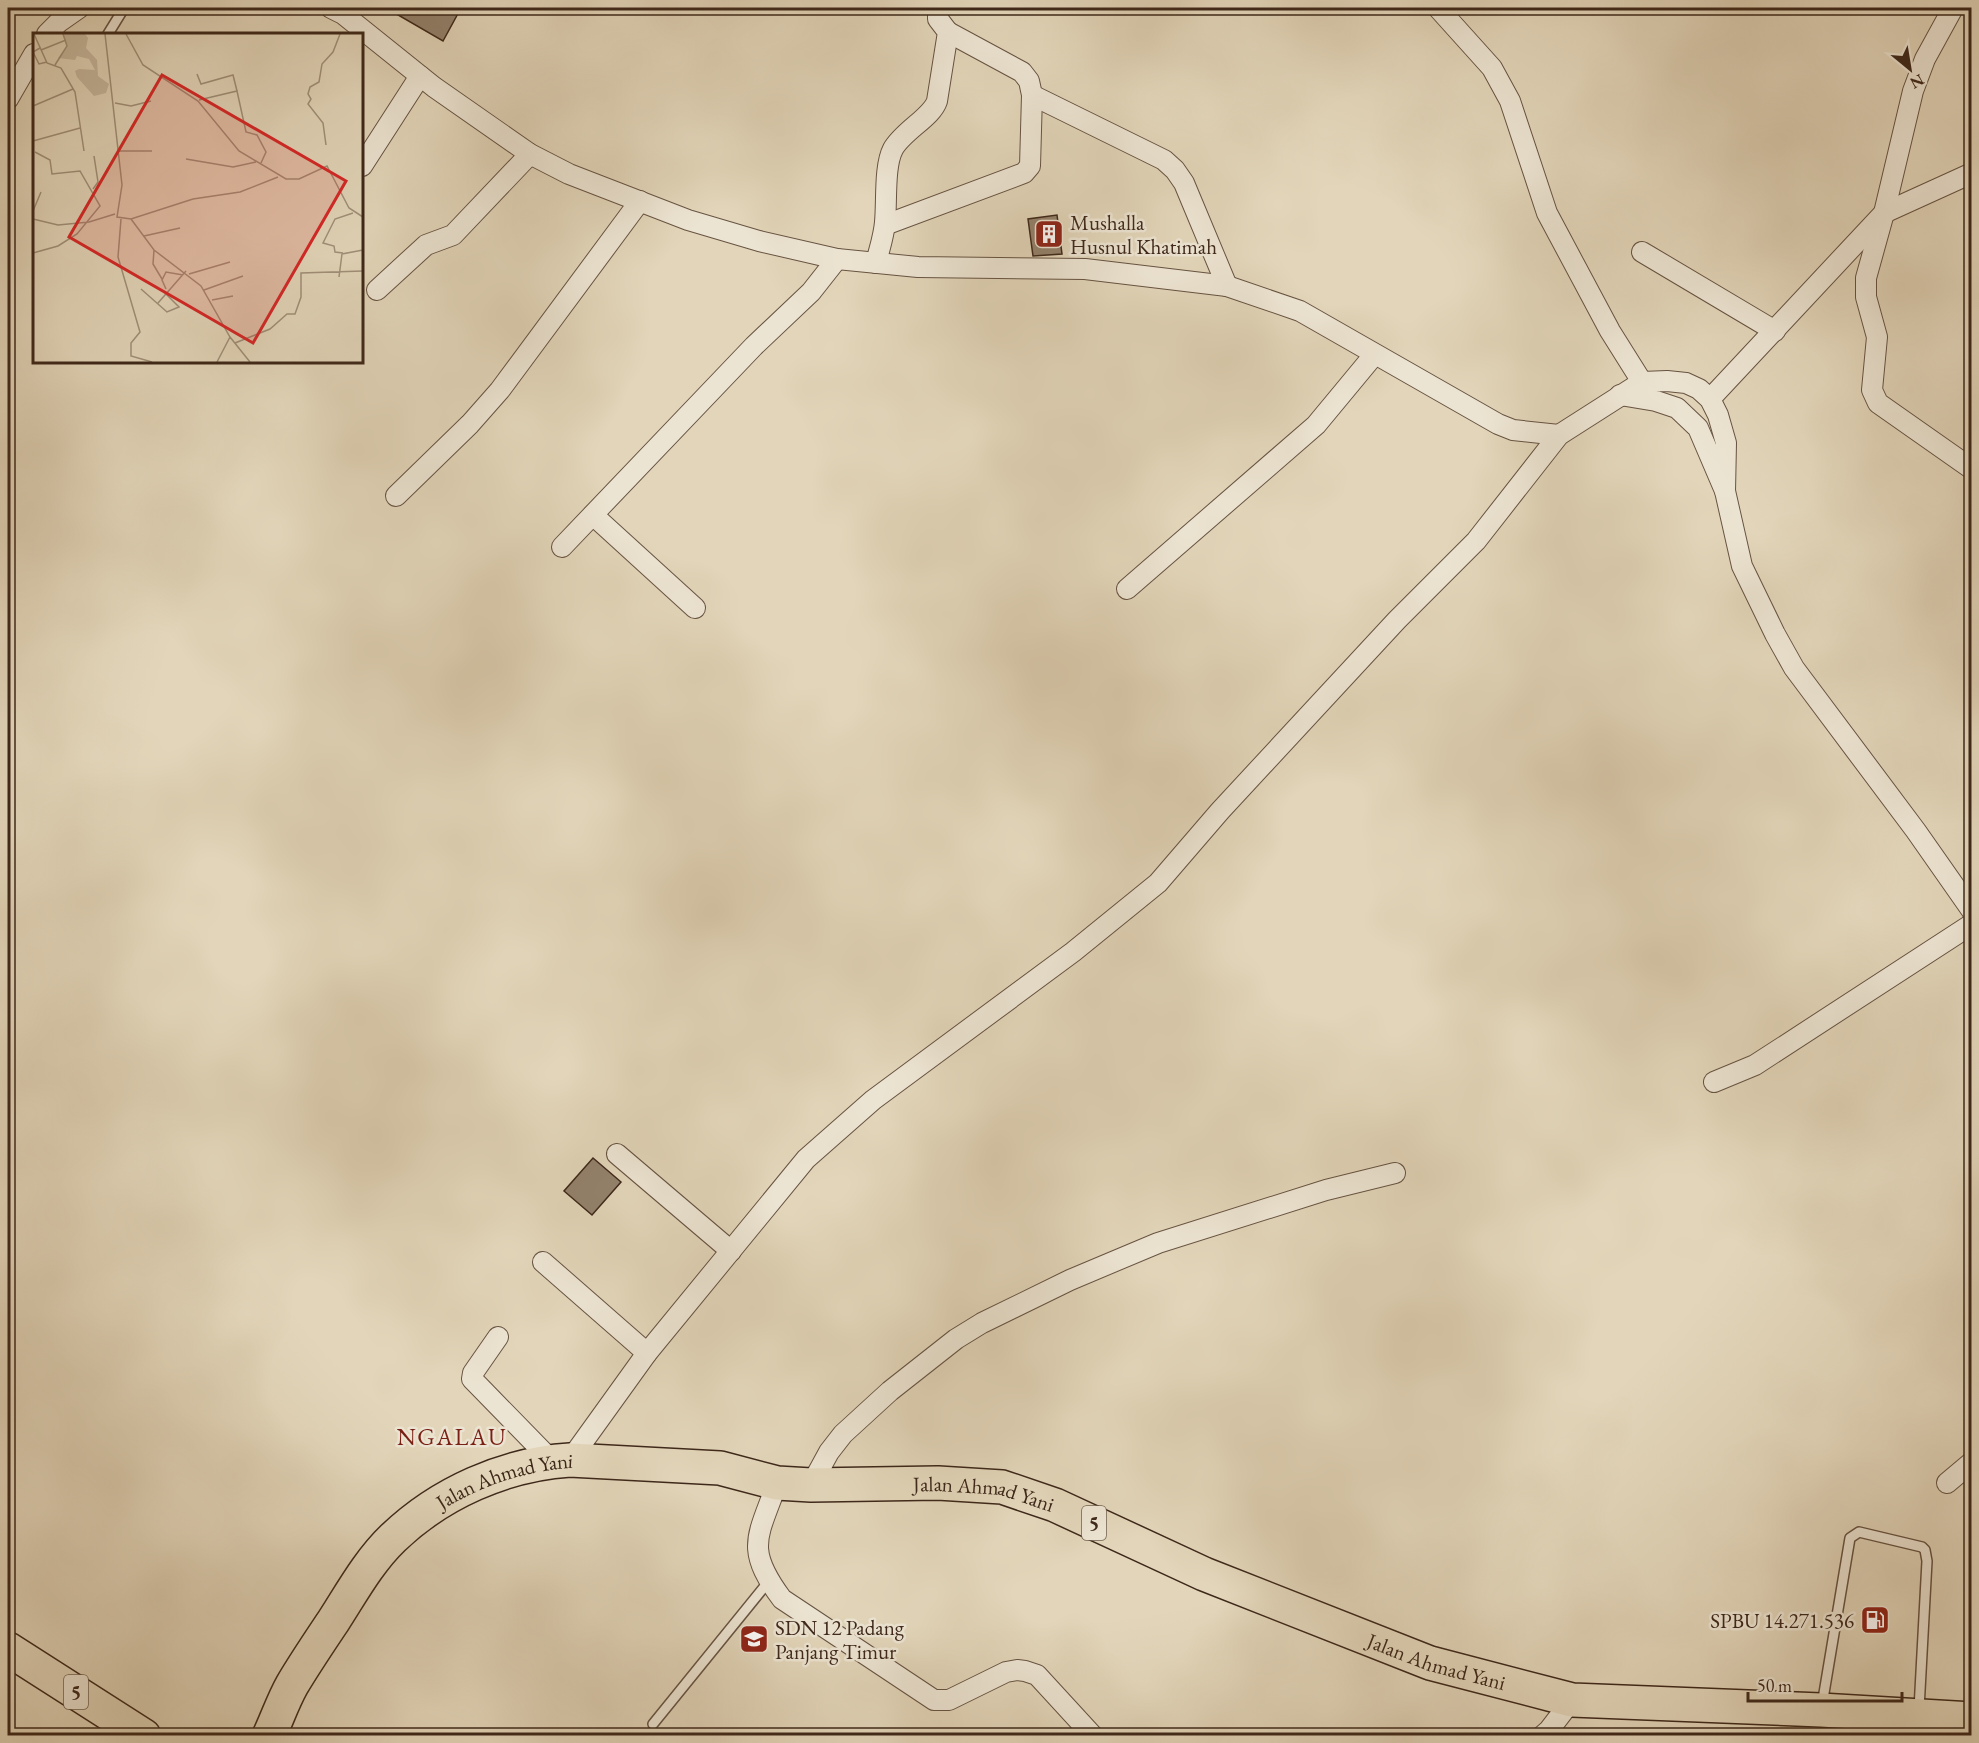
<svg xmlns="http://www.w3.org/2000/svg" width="1979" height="1743" font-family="'EB Garamond',serif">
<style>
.building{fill:#93826d;stroke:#3e281a;stroke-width:1.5}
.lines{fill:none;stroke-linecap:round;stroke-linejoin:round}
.lane-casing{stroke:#675342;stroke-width:12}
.street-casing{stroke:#675342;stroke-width:22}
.highway-casing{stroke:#3e281a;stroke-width:36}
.lane{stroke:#ece4d2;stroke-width:9}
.street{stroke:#ece4d2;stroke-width:20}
.highway{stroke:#e2d5b9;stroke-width:33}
.labels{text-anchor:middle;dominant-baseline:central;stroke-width:5;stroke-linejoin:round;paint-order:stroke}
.shield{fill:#ece4d2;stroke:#726051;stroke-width:1.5}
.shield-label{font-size:20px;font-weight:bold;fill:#3e281a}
.poi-label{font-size:21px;fill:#3e281a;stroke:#ece4d2;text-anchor:start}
.street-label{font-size:21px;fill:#3e281a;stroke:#ece4d2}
.quarter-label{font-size:24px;letter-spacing:1.5px;fill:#7a1f14;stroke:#ece4d2}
.inset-road{fill:none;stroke:#a09079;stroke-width:1.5}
.view{fill:#d62828;fill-opacity:0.15;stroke:#d62828;stroke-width:3}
.inset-edge{fill:none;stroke:#3e281a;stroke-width:3}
</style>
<rect width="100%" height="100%" fill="#e2d5b9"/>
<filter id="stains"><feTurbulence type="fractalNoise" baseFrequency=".00333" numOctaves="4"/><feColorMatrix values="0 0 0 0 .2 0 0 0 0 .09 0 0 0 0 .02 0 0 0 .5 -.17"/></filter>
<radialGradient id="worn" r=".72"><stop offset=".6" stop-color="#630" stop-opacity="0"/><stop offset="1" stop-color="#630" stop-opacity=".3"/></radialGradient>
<g class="building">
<path d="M386,8H461L443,41Z"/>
<path d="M1057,215L1062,254L1033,256L1028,219Z"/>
<path d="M593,1158L621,1182L592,1215L564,1191Z"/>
</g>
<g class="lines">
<g class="lane-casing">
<g id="lane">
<path d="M108,34L124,8"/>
<path d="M1822,1705L1850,1538L1859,1532L1922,1547L1925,1550L1927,1561L1919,1709"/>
<path d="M653,1724L769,1581"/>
</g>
</g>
<g class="street-casing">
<g id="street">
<path d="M331,8L343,14L434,87L530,154L569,174L688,220L759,241L837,259L918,267L1085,269L1227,286L1300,311L1498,424L1513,430L1559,435"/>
<path d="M1438,8L1492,68L1510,101L1547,213L1610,331L1642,382"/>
<path d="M1953,8L1925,59L1913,91L1884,213L1866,278V297L1877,337L1872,390L1878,403L1972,469"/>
<path d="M47,34L59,22L79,8"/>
<path d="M1032,95L1164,160L1175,170L1184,183L1227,286"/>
<path d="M8,99L34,54"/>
<path d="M362,166L420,76"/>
<path d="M885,225L1024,173L1030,166L1032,95L1029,81L1022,72L948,32"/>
<path d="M1642,252L1775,331"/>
<path d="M876,263C879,250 884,236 885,222C887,202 884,166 893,149C903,131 932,117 937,101L948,32L938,19V8"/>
<path d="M377,290L426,245L453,235L530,154"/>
<path d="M1620,395L1656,401L1677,408L1698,428L1725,491L1742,566L1775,634L1794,668L1916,831L1972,911"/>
<path d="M1710,399L1884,213L1972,173"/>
<path d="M396,496L470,424L500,390L640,201"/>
<path d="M593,515L695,608"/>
<path d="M562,547L754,346L811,292L837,259"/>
<path d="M1127,589L1316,425L1374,355"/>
<path d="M1714,1082L1755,1065L1972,924"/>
<path d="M617,1154L731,1251"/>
<path d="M543,1262L647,1353"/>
<path d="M498,1337L473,1373L472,1379L552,1461"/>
<path d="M570,1460L647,1353L806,1159L873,1100L1073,952L1158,883L1220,811L1397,620L1476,541L1559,435L1642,382L1667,381L1686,383L1699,389L1710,399L1718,415L1726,443L1725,491"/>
<path d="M777,1483C758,1537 744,1548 782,1599L934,1700H949L1006,1672L1017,1670L1025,1671L1037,1675L1093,1736"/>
<path d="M1947,1483L1972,1462"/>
<path d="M811,1485L829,1452L843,1434L890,1391L956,1339L982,1323L1070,1280L1158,1243L1326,1190L1395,1173"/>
<path d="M1542,1736L1549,1730L1572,1700"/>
</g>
</g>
<g class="highway-casing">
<g id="highway">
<path d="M8,1649L144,1736"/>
<path id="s1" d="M269,1736C277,1719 283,1701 292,1685C305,1663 320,1641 334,1620C352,1592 369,1561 393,1538C440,1493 505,1464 570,1460L720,1468L777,1483L811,1485L938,1483L1002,1487L1055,1505L1204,1574L1430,1663L1572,1700L1821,1710L1972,1719"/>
</g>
</g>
<use href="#lane" class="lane"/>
<use href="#street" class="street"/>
<use href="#highway" class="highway"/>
</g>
<defs>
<g id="building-square" transform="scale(1.5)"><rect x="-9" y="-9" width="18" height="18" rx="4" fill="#8f2418" stroke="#ece4d2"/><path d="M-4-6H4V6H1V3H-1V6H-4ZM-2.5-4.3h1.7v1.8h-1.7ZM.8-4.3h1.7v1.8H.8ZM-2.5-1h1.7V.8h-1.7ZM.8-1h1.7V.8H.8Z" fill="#fff"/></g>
<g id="fuel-square" transform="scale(1.5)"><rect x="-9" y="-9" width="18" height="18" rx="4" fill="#8f2418" stroke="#ece4d2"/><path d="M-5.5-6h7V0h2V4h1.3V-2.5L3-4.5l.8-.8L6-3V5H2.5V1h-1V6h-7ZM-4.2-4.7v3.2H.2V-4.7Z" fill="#fff"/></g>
<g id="school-square" transform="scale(1.5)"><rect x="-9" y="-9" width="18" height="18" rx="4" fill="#8f2418" stroke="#ece4d2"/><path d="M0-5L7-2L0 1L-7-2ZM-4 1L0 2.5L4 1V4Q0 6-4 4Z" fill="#fff"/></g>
</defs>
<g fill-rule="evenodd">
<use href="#building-square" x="1049" y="234"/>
<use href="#fuel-square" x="1875" y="1620"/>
<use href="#school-square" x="754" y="1639"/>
</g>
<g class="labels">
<g class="shield">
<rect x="1082" y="1506" width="24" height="34" rx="4.5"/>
<rect x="64" y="1675" width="24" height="34" rx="4.5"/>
</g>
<g class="shield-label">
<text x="1094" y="1523">5</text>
<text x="76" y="1692">5</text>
</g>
<g class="poi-label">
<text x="1070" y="222">Mushalla<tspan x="1070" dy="24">Husnul Khatimah</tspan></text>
<text x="1854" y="1620" text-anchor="end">SPBU 14.271.536</text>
<text x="775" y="1627">SDN 12 Padang<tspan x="775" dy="24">Panjang Timur</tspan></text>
</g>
<g class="street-label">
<text stroke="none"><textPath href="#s1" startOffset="363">Jalan Ahmad Yani</textPath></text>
<text stroke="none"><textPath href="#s1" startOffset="849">Jalan Ahmad Yani</textPath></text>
<text stroke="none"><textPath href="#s1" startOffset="1335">Jalan Ahmad Yani</textPath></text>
</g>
<g class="quarter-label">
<text x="452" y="1436">NGALAU</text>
</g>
</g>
<g transform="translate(33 33)">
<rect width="330" height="330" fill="#e2d5b9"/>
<path d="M30,1H52L55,5L53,15L64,27L65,43L76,51L73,60L61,63L44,44L42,38L46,36L62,37L56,26L44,23L42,27L25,25L34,13Z" fill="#c6b89e"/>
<path class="inset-road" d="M1,1L14,30L28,35L42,59L51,118M72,1L89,152L84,184L98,186L160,166L207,159L245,144M93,1L110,32L165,68L206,118L253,146H266L294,133L316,175L330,184M7,15L0,19L6,31L14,29M8,17L33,7M22,32L34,13L30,1M164,41L168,51L200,42L204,58M166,67L204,58L213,99L224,102L233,119L228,130M82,70L98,73L118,68M0,73L40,56M0,108L47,95M293,112L290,90L275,71L278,66L275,61L277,54L286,49L289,31L300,19L307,1M85,118H119M153,126L200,134L223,129M60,156L65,149L61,123M0,178L8,159M0,186L25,192L56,189L82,181M88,186L85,224L107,299L98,310V323L119,329M98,186L121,217L168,253L197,304L217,329M111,203L147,195M121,217L120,231L129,246M0,220L25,213L44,201L67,173L47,138L19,141L17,127L2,119M310,220L302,219L301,213L290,210L302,186L320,180M156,241L197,229M306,244L309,221L330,217M108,256L134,279L146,274L132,260M133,256L129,247L133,239L150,242M171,257L210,243M179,267L200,263M125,270L153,238M202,310L237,296L254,281H262L268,264V240L330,238M184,329L197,304"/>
<path class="view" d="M129,42L313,148L220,310L36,204Z"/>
<rect width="330" height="330" class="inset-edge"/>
</g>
<rect width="1979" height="1743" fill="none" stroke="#e2d5b9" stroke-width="30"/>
<rect x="9" y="9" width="1961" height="1725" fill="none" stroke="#3e281a" stroke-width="3"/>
<rect x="15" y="15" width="1949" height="1713" fill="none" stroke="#3e281a" stroke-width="1.5"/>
<g transform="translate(1910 69) rotate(150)" stroke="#ece4d2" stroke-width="4.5" paint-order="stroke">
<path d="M0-4.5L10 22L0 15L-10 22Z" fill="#3e281a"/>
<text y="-9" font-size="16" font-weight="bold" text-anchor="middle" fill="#3e281a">N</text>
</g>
<path d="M1748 1692v9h154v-9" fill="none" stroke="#3e281a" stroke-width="3"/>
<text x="1757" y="1692" font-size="18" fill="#3e281a" stroke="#ece4d2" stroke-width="4.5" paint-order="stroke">50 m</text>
<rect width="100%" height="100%" filter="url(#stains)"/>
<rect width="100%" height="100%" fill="url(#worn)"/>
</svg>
